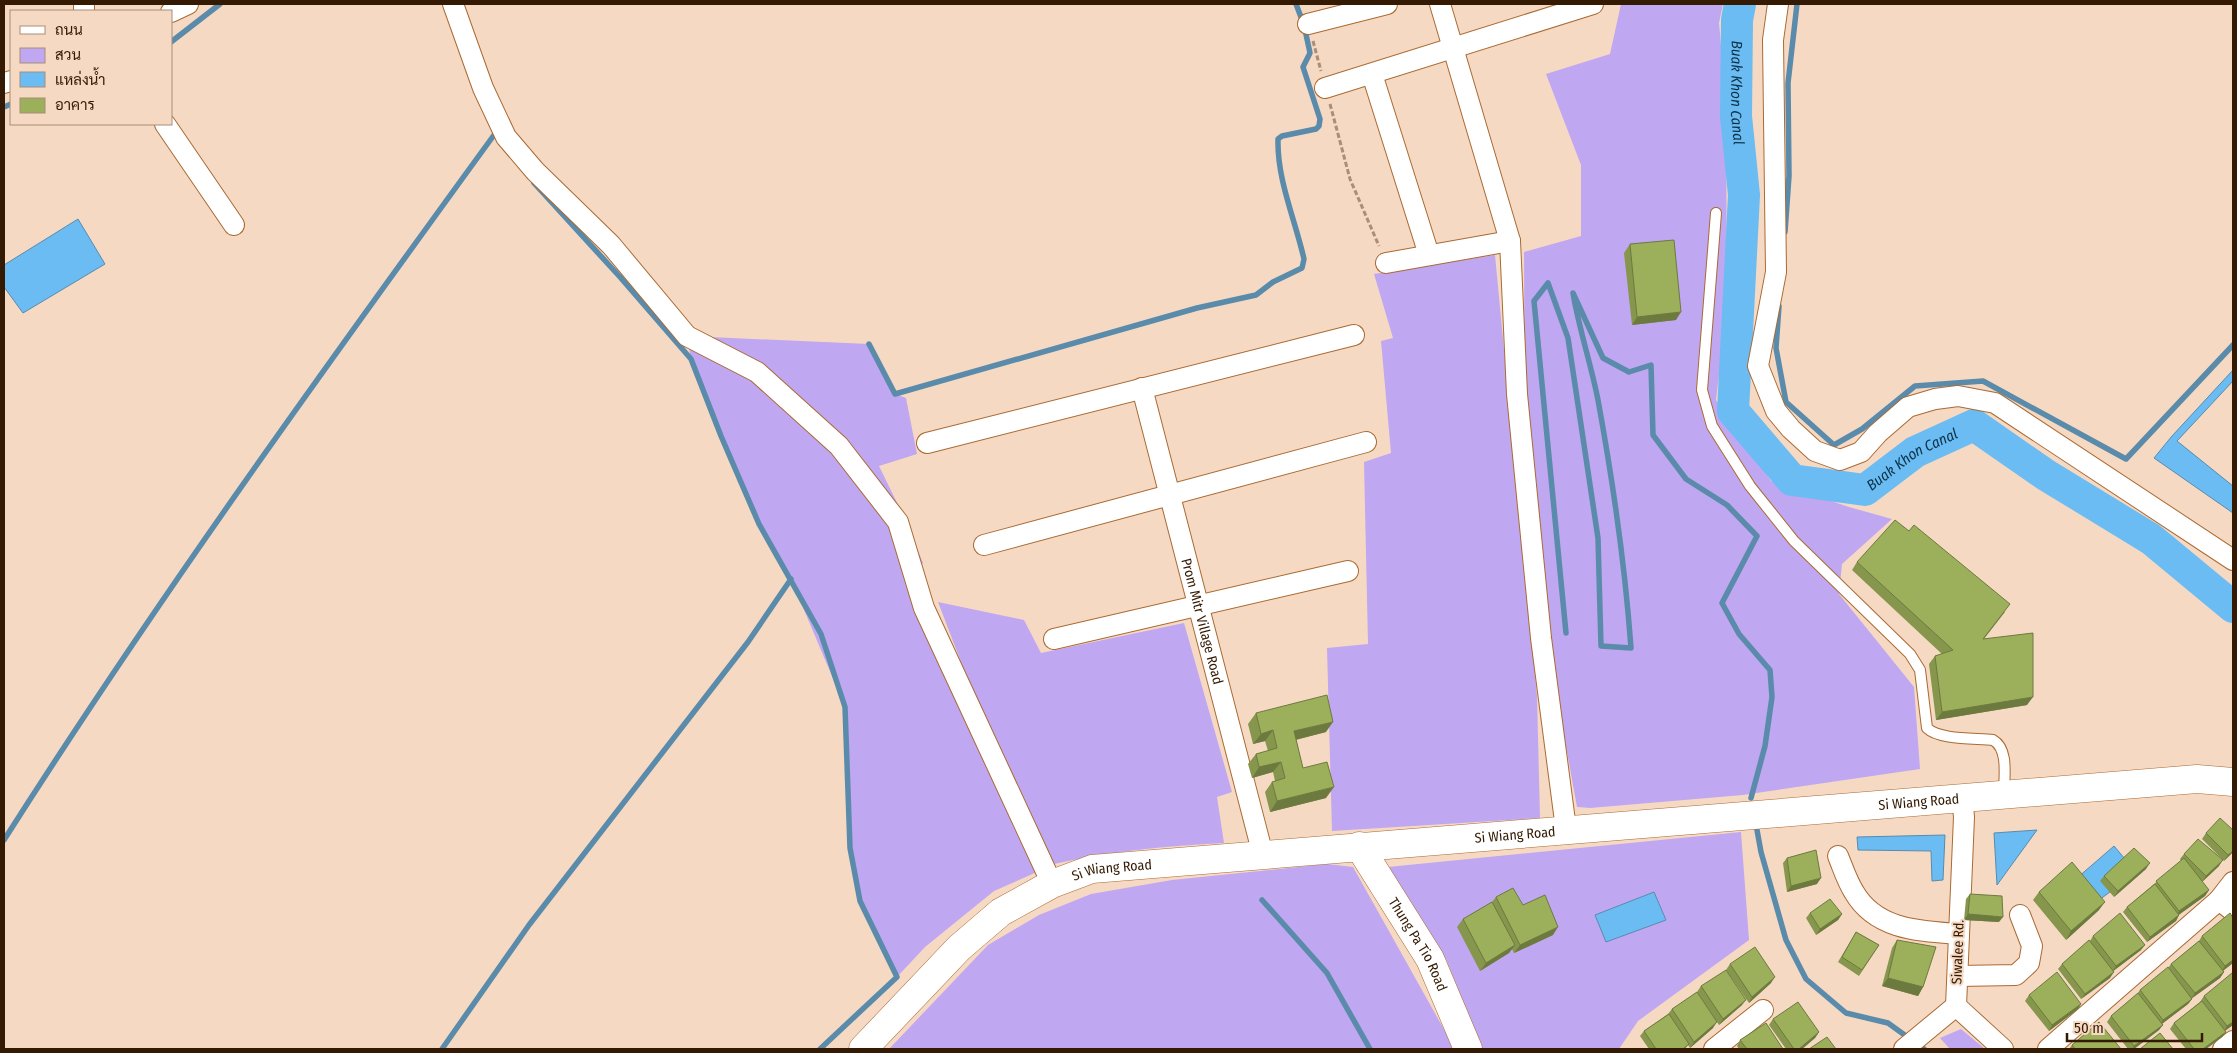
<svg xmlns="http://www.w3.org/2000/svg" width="2237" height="1053" font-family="'Fira Sans Condensed',Sarabun,sans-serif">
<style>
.green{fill:#c0a7f1}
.water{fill:#6abcf3;stroke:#5a8bab}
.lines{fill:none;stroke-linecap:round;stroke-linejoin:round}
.stream{stroke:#5a8bab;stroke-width:5.5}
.river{stroke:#6abcf3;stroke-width:32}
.lane-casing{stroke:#aa6a32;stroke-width:12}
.street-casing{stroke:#aa6a32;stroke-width:22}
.secondary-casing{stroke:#aa6a32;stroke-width:29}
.path{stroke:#aa8e78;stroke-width:3;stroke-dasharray:5 2.5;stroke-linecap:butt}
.lane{stroke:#fff;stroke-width:10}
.street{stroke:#fff;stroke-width:20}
.secondary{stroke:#fff;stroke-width:28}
.wall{fill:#86964d}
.shaded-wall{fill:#6d7a3f}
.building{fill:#9caf5a;stroke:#6d7a3f}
.labels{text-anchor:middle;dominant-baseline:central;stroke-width:4;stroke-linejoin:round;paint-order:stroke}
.street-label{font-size:14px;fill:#341a03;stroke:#f6d9c3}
.water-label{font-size:15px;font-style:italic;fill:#0c3147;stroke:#f6d9c3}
</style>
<rect width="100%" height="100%" fill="#f6d9c3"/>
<g class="green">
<path d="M1621,4H1723L1719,23L1726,101L1727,310L1716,400L1771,481L1849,507L1892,519L1842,564L1839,594L1914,687L1920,769L1743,795L1590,808L1577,807L1541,609L1525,444L1524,252L1581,236V165L1546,74L1610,54Z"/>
<path d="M1495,255L1537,696L1540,818L1332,831L1327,648L1368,644L1364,462L1391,453L1381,341L1393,338L1374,274Z"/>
<path d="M687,336L869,344L895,394L906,398L917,454L879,466L902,513L923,563L905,583L1037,872L994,891L925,947L897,977L860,901L850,848L845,707L791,579L759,524L691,359Z"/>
<path d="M938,602L1024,620L1041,653L1184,623L1232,792L1217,797L1224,843C1166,846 1112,851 1054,864L966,675Z"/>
<path d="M1741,832L1749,940L1638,1021L1619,1049H1482L1446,959L1388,867Z"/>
<path d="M1327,864L1353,867L1455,1049H889L988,945L1039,915L1091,894L1172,880Z"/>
<path d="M1961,1029L1985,1049H1950L1940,1038Z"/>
</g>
<g class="water">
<path d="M78,219L105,264L23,313L4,287V265Z"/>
<path d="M2233,370V381L2177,441L2233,486V513L2154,458L2172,436Z"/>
<path d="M2037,830L1997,885L1994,833Z"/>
<path d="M1945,835L1943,880L1932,881L1931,851L1858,850L1857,837Z"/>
<path d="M2114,846L2125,859L2110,892L2099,900L2077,878Z"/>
<path d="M1654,892L1666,920L1606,942L1595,915Z"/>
</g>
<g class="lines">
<g class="stream">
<path d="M171,42L220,4"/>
<path d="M4,107L11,104"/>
<path d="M534,183L620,277L691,359L721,436L759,524L821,634L845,707L850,848L860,901L897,977L820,1049"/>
<path d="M1785,232L1789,176L1788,83L1797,4"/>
<path d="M1779,306L1776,348L1786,402L1834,445L1862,429L1915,386L1983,381L2126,459L2233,345"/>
<path d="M869,344L895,394L1197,308L1256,295L1273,282L1302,268L1304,259C1295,219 1277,180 1278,139L1282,136L1316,129L1319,126L1320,119L1303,67L1310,53L1304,25L1296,4"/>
<path d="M1566,633L1534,301L1548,283L1568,338L1598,538L1601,646L1631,648C1625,565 1613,482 1598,400C1591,364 1579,329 1573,293L1603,358L1629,372L1651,365L1653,435L1686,479L1727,505L1757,536L1722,603L1739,634L1770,670L1772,697L1765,746L1751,798"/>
<path d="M1757,830L1761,852L1786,940L1806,979L1846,1013L1888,1023L1924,1049"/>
<path d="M4,840C158,598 326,366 494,135"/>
<path d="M1262,900L1327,973L1370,1049"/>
<path d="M442,1049L529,925L748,642L791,579"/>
</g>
<path class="river" id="s1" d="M1740,4L1737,20L1736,116L1744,195L1733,411L1792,480L1865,490L1915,452L1974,425L2046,475L2151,539L2233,607"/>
<g class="lane-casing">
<path id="lane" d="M1716,213L1702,390L1712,426L1750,486L1794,541L1910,654L1920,670L1927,728C1939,740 1976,738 1993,740C2009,749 2004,777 2004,793"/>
</g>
<g class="street-casing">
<g id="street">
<path d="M453,4L483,88L506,137L535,171L611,245L687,336L757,372L839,446L898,522L924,608L1052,884"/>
<path d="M1440,4L1510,241L1517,394L1541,638L1566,829"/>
<path d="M1778,4L1773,40L1776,272L1758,366L1776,411L1791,429L1815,451L1840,460L1861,452L1878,433L1908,407L1935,399L1958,396L1995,403L2233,560"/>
<path d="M84,11V4"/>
<path d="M171,12L188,4"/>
<path d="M1308,24L1387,4"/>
<path d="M1372,74L1429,255"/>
<path d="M4,83L11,81"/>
<path d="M1325,88L1593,4"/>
<path d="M165,124L234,225"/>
<path d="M1386,263L1510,241"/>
<path id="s2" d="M1142,388L1263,855"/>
<path d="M927,443L1354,335"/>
<path d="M984,545L1366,442"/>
<path d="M1054,639L1348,571"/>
<path d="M1962,797L1964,817L1956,1006L2003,1049"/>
<path d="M1838,856C1843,868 1847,881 1854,892C1876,930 1919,931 1959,934"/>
<path d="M2219,900L2233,882"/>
<path d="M1958,976L2016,975L2029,963L2032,946L2020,915"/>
<path d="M1714,1049L1763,1010"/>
<path d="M1904,1049L1956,1006"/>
<path d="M2048,1049L2219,900L2233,911"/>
<path d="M2223,1049L2233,1041"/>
</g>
</g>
<g class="secondary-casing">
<g id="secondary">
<path id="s3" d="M1359,846L1430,959L1468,1049"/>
<path id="s4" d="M863,1049L959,948L1001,912L1052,884L1092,869L2197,779L2233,782"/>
</g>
</g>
<g class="path">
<path d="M1313,41L1321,71"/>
<path d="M1330,104L1350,179L1379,246"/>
</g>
<use href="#lane" class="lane"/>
<use href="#street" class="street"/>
<use href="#secondary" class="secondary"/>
</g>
<g class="wall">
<path d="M1630,244L1676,320L1632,325L1624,253Z"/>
<path d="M1857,562L2005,612L1984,639L2027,705L1936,720L1929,664L1935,656L1942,654L1852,570Z"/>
<path d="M1256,713L1326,732L1296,740L1303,768L1326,798L1270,812L1265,792L1272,782L1275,781L1273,772L1252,778L1248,764L1256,754L1268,751L1265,741L1253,744L1248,724Z"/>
<path d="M2206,833L2233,852L2224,861L2202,839Z"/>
<path d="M2184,854L2219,866L2202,882L2209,890L2205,896L2179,914V915L2176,921L2147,942L2123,912L2127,907L2181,861L2180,859Z"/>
<path d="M1787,858L1817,884L1787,892L1783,863Z"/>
<path d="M2146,869L2114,897L2100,881L2104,876Z"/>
<path d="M2039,892L2099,910L2066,940L2033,900Z"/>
<path d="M1970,894L1999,922L1964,920L1966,899Z"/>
<path d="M1496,897L1523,905L1553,935L1514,953L1512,949L1509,953L1480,971L1457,927L1463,919L1492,902Z"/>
<path d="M1810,913L1842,914L1838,920L1816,935L1806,918Z"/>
<path d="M2233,918V963L2223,971L2224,972L2220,978L2192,998V999L2188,1004L2162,1024L2159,1030L2134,1049H2128L2107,1022L2111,1016L2137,994L2140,990L2168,968L2171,964L2199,941L2202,936Z"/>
<path d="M1856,932L1879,945L1859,976L1838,962Z"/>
<path d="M2093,936L2141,950L2113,971L2110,978L2081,999L2058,969L2062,964L2090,941Z"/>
<path d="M1897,940L1923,987L1918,996L1882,986L1892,948Z"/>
<path d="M1730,964L1771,983L1749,1003L1726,970Z"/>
<path d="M2233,975V1025L2225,1031L2222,1037L2206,1049H2186L2170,1029L2174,1023L2200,1002L2204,996Z"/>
<path d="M1701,986L1742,1005L1719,1025L1697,992Z"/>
<path d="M2029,995L2081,1004L2078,1009L2049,1031L2025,1001Z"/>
<path d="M1672,1009L1713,1028L1690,1048L1688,1045L1685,1049H1649L1640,1036L1644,1031L1668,1014Z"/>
<path d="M1773,1019L1819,1032L1815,1038L1802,1049H1786L1769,1025Z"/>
<path d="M1740,1040L1783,1049H1739L1737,1046Z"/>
<path d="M2072,1045L2121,1049H2069Z"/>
</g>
<g class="shaded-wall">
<path d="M1681,312L1676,320L1632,325L1637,317Z"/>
<path d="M2033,697L2027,705L1936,720L1942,712Z"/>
<path d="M1333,722L1326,732L1286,742L1294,731Z"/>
<path d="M1273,730L1265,741L1253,744L1261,734Z"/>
<path d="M1281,762L1273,772L1252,778L1259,767Z"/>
<path d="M1334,787L1326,798L1270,812L1277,801Z"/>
<path d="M2233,851V852L2224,861L2228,855Z"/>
<path d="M2223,860L2219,866L2202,882L2206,876Z"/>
<path d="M2150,863L2146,869L2114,897L2118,891Z"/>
<path d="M1821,878L1817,884L1787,892L1791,886Z"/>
<path d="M2209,890L2205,896L2176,917L2179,911Z"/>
<path d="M2105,902L2099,910L2066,940L2071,931Z"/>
<path d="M1842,914L1838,920L1816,935L1820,929Z"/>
<path d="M1968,914L2003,917L1999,922L1964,920Z"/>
<path d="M2179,915L2176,921L2147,942L2150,937Z"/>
<path d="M1558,927L1553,935L1514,953L1520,945Z"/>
<path d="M1515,945L1509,953L1480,971L1486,963Z"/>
<path d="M2145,945L2141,950L2112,972L2116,966Z"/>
<path d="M2233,960V963L2221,972L2225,966Z"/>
<path d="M2114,972L2110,978L2081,999L2085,994Z"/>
<path d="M2224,972L2220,978L2191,999L2195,993Z"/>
<path d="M1775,977L1771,983L1749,1003L1752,997Z"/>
<path d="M1888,978L1923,987L1918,996L1882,986Z"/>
<path d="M2192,999L2188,1004L2159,1026L2163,1020Z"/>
<path d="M1746,1000L1742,1005L1719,1025L1723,1019Z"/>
<path d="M2081,1004L2078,1009L2049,1031L2052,1025Z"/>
<path d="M1717,1022L1713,1028L1690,1048L1694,1042Z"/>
<path d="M2233,1022V1025L2223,1032L2227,1026Z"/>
<path d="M2163,1025L2159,1030L2134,1049H2132L2134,1046Z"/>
<path d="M1819,1032L1815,1038L1802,1049H1799Z"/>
<path d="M2226,1032L2222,1037L2206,1049H2203Z"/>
</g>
<g class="building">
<path d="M1674,240L1681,312L1637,317L1630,244Z"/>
<path d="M1895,520L1909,531L1914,525L2010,604L1983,639L2033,633V697L1942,712L1935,656L1953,650L1857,562Z"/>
<path d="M1327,695L1333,722L1294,731L1303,768L1327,762L1334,787L1277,801L1272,782L1285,778L1281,762L1259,767L1256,754L1277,748L1273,730L1261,734L1256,713Z"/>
<path d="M2220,818L2233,830V851L2228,855L2206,833Z"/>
<path d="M2198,839L2223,860L2206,876L2184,854Z"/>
<path d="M2134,848L2150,863L2118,891L2104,876Z"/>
<path d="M1816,850L1821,878L1791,886L1787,858Z"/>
<path d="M2184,858L2209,890L2179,911L2156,881Z"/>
<path d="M2072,862L2105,902L2071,931L2039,892Z"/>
<path d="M2155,884L2179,915L2150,937L2127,907Z"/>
<path d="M1513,888L1523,905L1545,895L1558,927L1520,945L1496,897Z"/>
<path d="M1970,894L2002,896L2003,917L1968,914Z"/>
<path d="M1830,899L1842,914L1820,929L1810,913Z"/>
<path d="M1492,902L1515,945L1486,963L1463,919Z"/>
<path d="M2120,913L2145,945L2116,966L2093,936Z"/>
<path d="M2230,913L2233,918V960L2225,966L2202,936Z"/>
<path d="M1856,932L1879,945L1862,970L1842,957Z"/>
<path d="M1897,940L1936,947L1923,987L1888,978Z"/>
<path d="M2089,940L2114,972L2085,994L2062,964Z"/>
<path d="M2199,941L2224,972L2195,993L2171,964Z"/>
<path d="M1755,947L1775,977L1752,997L1730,964Z"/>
<path d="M2168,967L2192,999L2163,1020L2140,990Z"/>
<path d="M1726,970L1746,1000L1723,1019L1701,986Z"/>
<path d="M2057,972L2081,1004L2052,1025L2029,995Z"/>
<path d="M2232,973L2233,975V1022L2227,1026L2204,996Z"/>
<path d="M1697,992L1717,1022L1694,1042L1672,1009Z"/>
<path d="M2138,993L2163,1025L2134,1046L2111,1016Z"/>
<path d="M2202,1001L2226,1032L2203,1049H2194L2174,1023Z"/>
<path d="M1798,1002L1819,1032L1799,1049H1794L1773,1019Z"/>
<path d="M1669,1014L1689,1044L1683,1049H1656L1644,1031Z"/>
<path d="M2099,1022L2121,1049H2075L2072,1045Z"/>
<path d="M1766,1023L1783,1049H1747L1740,1040Z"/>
<path d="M2160,1033L2173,1049H2140Z"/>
<path d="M1827,1037L1836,1049H1809Z"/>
</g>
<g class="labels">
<g class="street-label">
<text stroke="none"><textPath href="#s2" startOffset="241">Prom Mitr Village Road</textPath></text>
<text stroke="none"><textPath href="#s4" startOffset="1125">Si Wiang Road</textPath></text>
<text stroke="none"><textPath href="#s4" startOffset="720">Si Wiang Road</textPath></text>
<text stroke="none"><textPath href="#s4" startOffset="315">Si Wiang Road</textPath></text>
<text stroke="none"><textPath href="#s3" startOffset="115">Thung Pa Tio Road</textPath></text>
<text transform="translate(1958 952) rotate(-88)">Siwalee Rd.</text>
</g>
<g class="water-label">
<text stroke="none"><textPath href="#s1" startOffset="89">Buak Khon Canal</textPath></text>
<text stroke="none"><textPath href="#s1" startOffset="629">Buak Khon Canal</textPath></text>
</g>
</g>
<rect width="2237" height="1053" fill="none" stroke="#341a03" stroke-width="10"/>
<rect x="10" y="10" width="162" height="115" fill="#f6d9c3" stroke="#a88d76"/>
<rect x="20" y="26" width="25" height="8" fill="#ffffff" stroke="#a88d76"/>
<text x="55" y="35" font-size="15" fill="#341a03">ถนน</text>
<rect x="20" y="48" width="25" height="15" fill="#c0a7f1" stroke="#a88d76"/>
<text x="55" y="60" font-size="15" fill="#341a03">สวน</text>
<rect x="20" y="72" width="25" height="15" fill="#6abcf3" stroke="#a88d76"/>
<text x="55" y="85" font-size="15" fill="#341a03">แหล่งน้ำ</text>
<rect x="20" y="98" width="25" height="15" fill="#9caf5a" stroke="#a88d76"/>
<text x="55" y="110" font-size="15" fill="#341a03">อาคาร</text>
<path d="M2067 1033v8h135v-8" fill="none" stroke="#341a03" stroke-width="2.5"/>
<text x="2074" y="1033" font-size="15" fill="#341a03" stroke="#f6d9c3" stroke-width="4" paint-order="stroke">50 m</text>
</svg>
